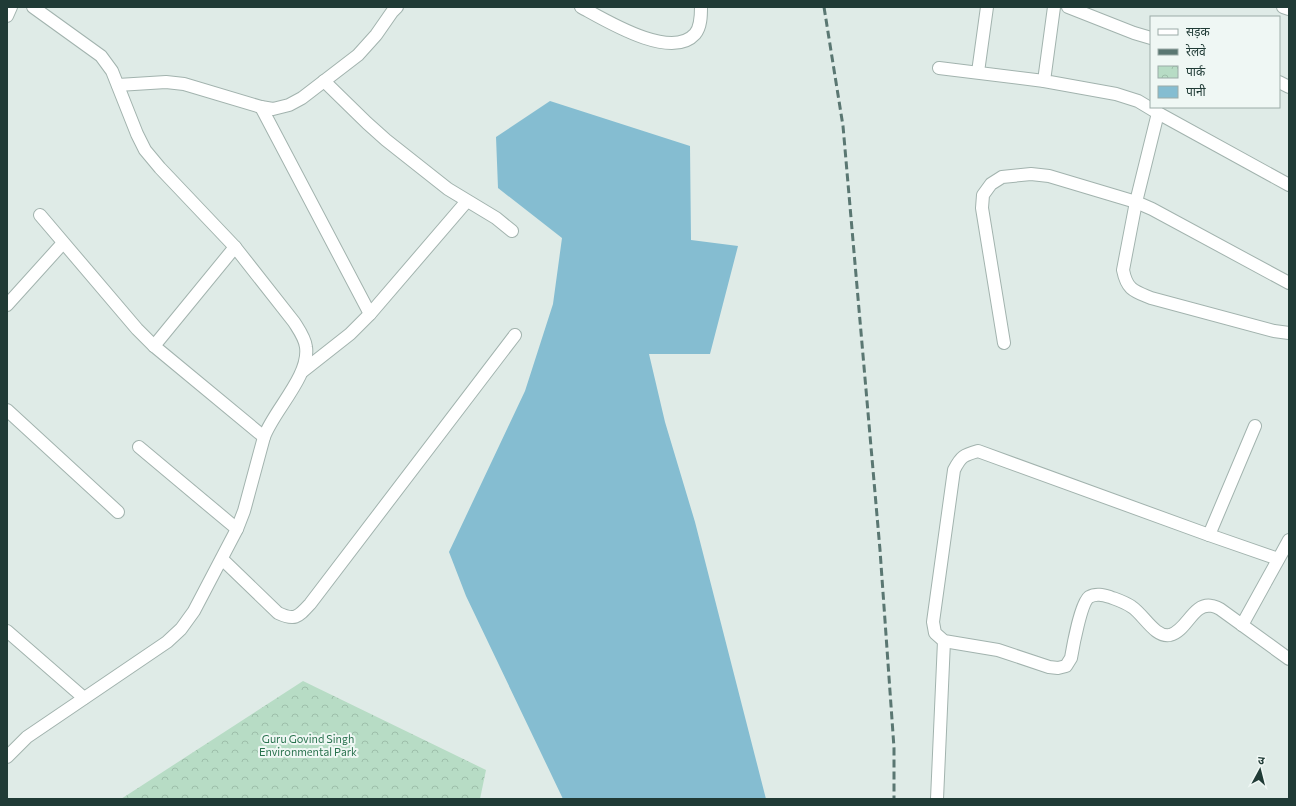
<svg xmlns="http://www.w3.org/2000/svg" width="1296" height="806" font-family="Commissioner,'Noto Sans Devanagari',sans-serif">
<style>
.park{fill:url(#park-crowns)}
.water{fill:#85bdd1}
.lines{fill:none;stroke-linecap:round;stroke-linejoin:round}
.minor-casing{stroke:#a2b3ae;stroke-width:14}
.minor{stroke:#fff;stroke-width:12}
.rail{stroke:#5a7772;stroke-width:3;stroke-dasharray:8 4;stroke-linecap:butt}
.labels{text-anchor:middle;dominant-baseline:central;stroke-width:4;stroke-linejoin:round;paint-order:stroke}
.park-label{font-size:11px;fill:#29724e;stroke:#eff7f4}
</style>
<defs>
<pattern id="park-crowns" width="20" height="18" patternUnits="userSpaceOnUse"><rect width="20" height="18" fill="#b7dcc5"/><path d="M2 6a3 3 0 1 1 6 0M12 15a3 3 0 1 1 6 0" fill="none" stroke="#9dbeaa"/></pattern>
</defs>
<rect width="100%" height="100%" fill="#dfebe7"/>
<path class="park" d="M303,681L486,770L480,799H121Z"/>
<path class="water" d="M550,101L690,146L691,240L738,246L710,354H649L665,422L695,522L766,799H563L466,596L449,552L525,391L553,304L562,238L498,188L496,137Z"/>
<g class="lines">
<g class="minor-casing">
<g id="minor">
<path d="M581,7C605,20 671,61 695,34C701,27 701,15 701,7"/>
<path d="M1054,7L1044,81L1116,94L1138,101L1158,113L1136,202L1152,209L1289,283"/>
<path d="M1068,7L1134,33L1151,38"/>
<path d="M1283,7L1289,9"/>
<path d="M7,16L11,7"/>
<path d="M939,68L1044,81"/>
<path d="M978,72L987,7"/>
<path d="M324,81L367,123L386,140L448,189L496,218L512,231"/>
<path d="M1279,82L1289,87"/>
<path d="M118,85L166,82L184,84L261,107L273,109L289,105L302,98L358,55L376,35L392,12L397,7"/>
<path d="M261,107L370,314"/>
<path d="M1158,113L1289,185"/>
<path d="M40,215L137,329L154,346L264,437"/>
<path d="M7,305L63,243"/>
<path d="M1004,343L982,208L983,195L991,184L1002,177L1031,174L1049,176L1136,202L1123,270C1127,290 1134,291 1151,298L1274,331L1289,333"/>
<path d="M154,346L235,247"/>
<path d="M303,371L350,334L370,314L467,201"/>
<path d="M7,410L118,512"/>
<path d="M1255,426L1209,535L978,451C964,455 961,456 954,470L933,622L935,633L944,641L998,650L1049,667L1058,668L1066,666L1071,658C1073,646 1081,603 1089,597C1096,593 1103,595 1110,597C1118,600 1125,602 1132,607C1144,615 1155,638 1170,635C1187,631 1193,602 1212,606C1214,606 1218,608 1220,609L1289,659"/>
<path d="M139,447L237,529"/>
<path d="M1209,535L1278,559"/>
<path d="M222,559L278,613C295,621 298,617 310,604L515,335"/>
<path d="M1242,625L1289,540"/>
<path d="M7,631L84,698"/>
<path d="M7,757L27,737L167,642L181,629L194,611L237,529L244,511L264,437C274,410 310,376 306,347C305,338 299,330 294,322L235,247L160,168L145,150L137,134L112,71L101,56L33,7"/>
<path d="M937,799L944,641"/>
</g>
</g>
<use href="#minor" class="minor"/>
<path class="rail" d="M824,7L843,126L880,550L894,748V799"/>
</g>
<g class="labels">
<g class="park-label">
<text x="308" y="738">Guru Govind Singh<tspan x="308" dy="13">Environmental Park</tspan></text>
</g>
</g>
<rect width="1296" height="806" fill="none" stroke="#203b36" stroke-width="16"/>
<rect x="1150" y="16" width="130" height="92" fill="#eff7f4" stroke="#9caca8"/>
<rect x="1158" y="29" width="20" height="6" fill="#ffffff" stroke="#9caca8"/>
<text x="1186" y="36" font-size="12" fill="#203b36">सड़क</text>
<rect x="1158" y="49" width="20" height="6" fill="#5a7772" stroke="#9caca8"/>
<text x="1186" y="56" font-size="12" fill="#203b36">रेलवे</text>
<rect x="1158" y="66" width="20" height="12" fill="url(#park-crowns)" stroke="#9caca8"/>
<text x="1186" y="76" font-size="12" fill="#203b36">पार्क</text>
<rect x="1158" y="86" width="20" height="12" fill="#85bdd1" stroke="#9caca8"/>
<text x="1186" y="96" font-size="12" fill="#203b36">पानी</text>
<g transform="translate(1260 770) rotate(7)" stroke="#eff7f4" stroke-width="3" paint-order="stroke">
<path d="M0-3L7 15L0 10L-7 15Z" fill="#203b36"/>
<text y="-6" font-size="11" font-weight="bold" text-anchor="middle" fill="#203b36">उ</text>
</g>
</svg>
